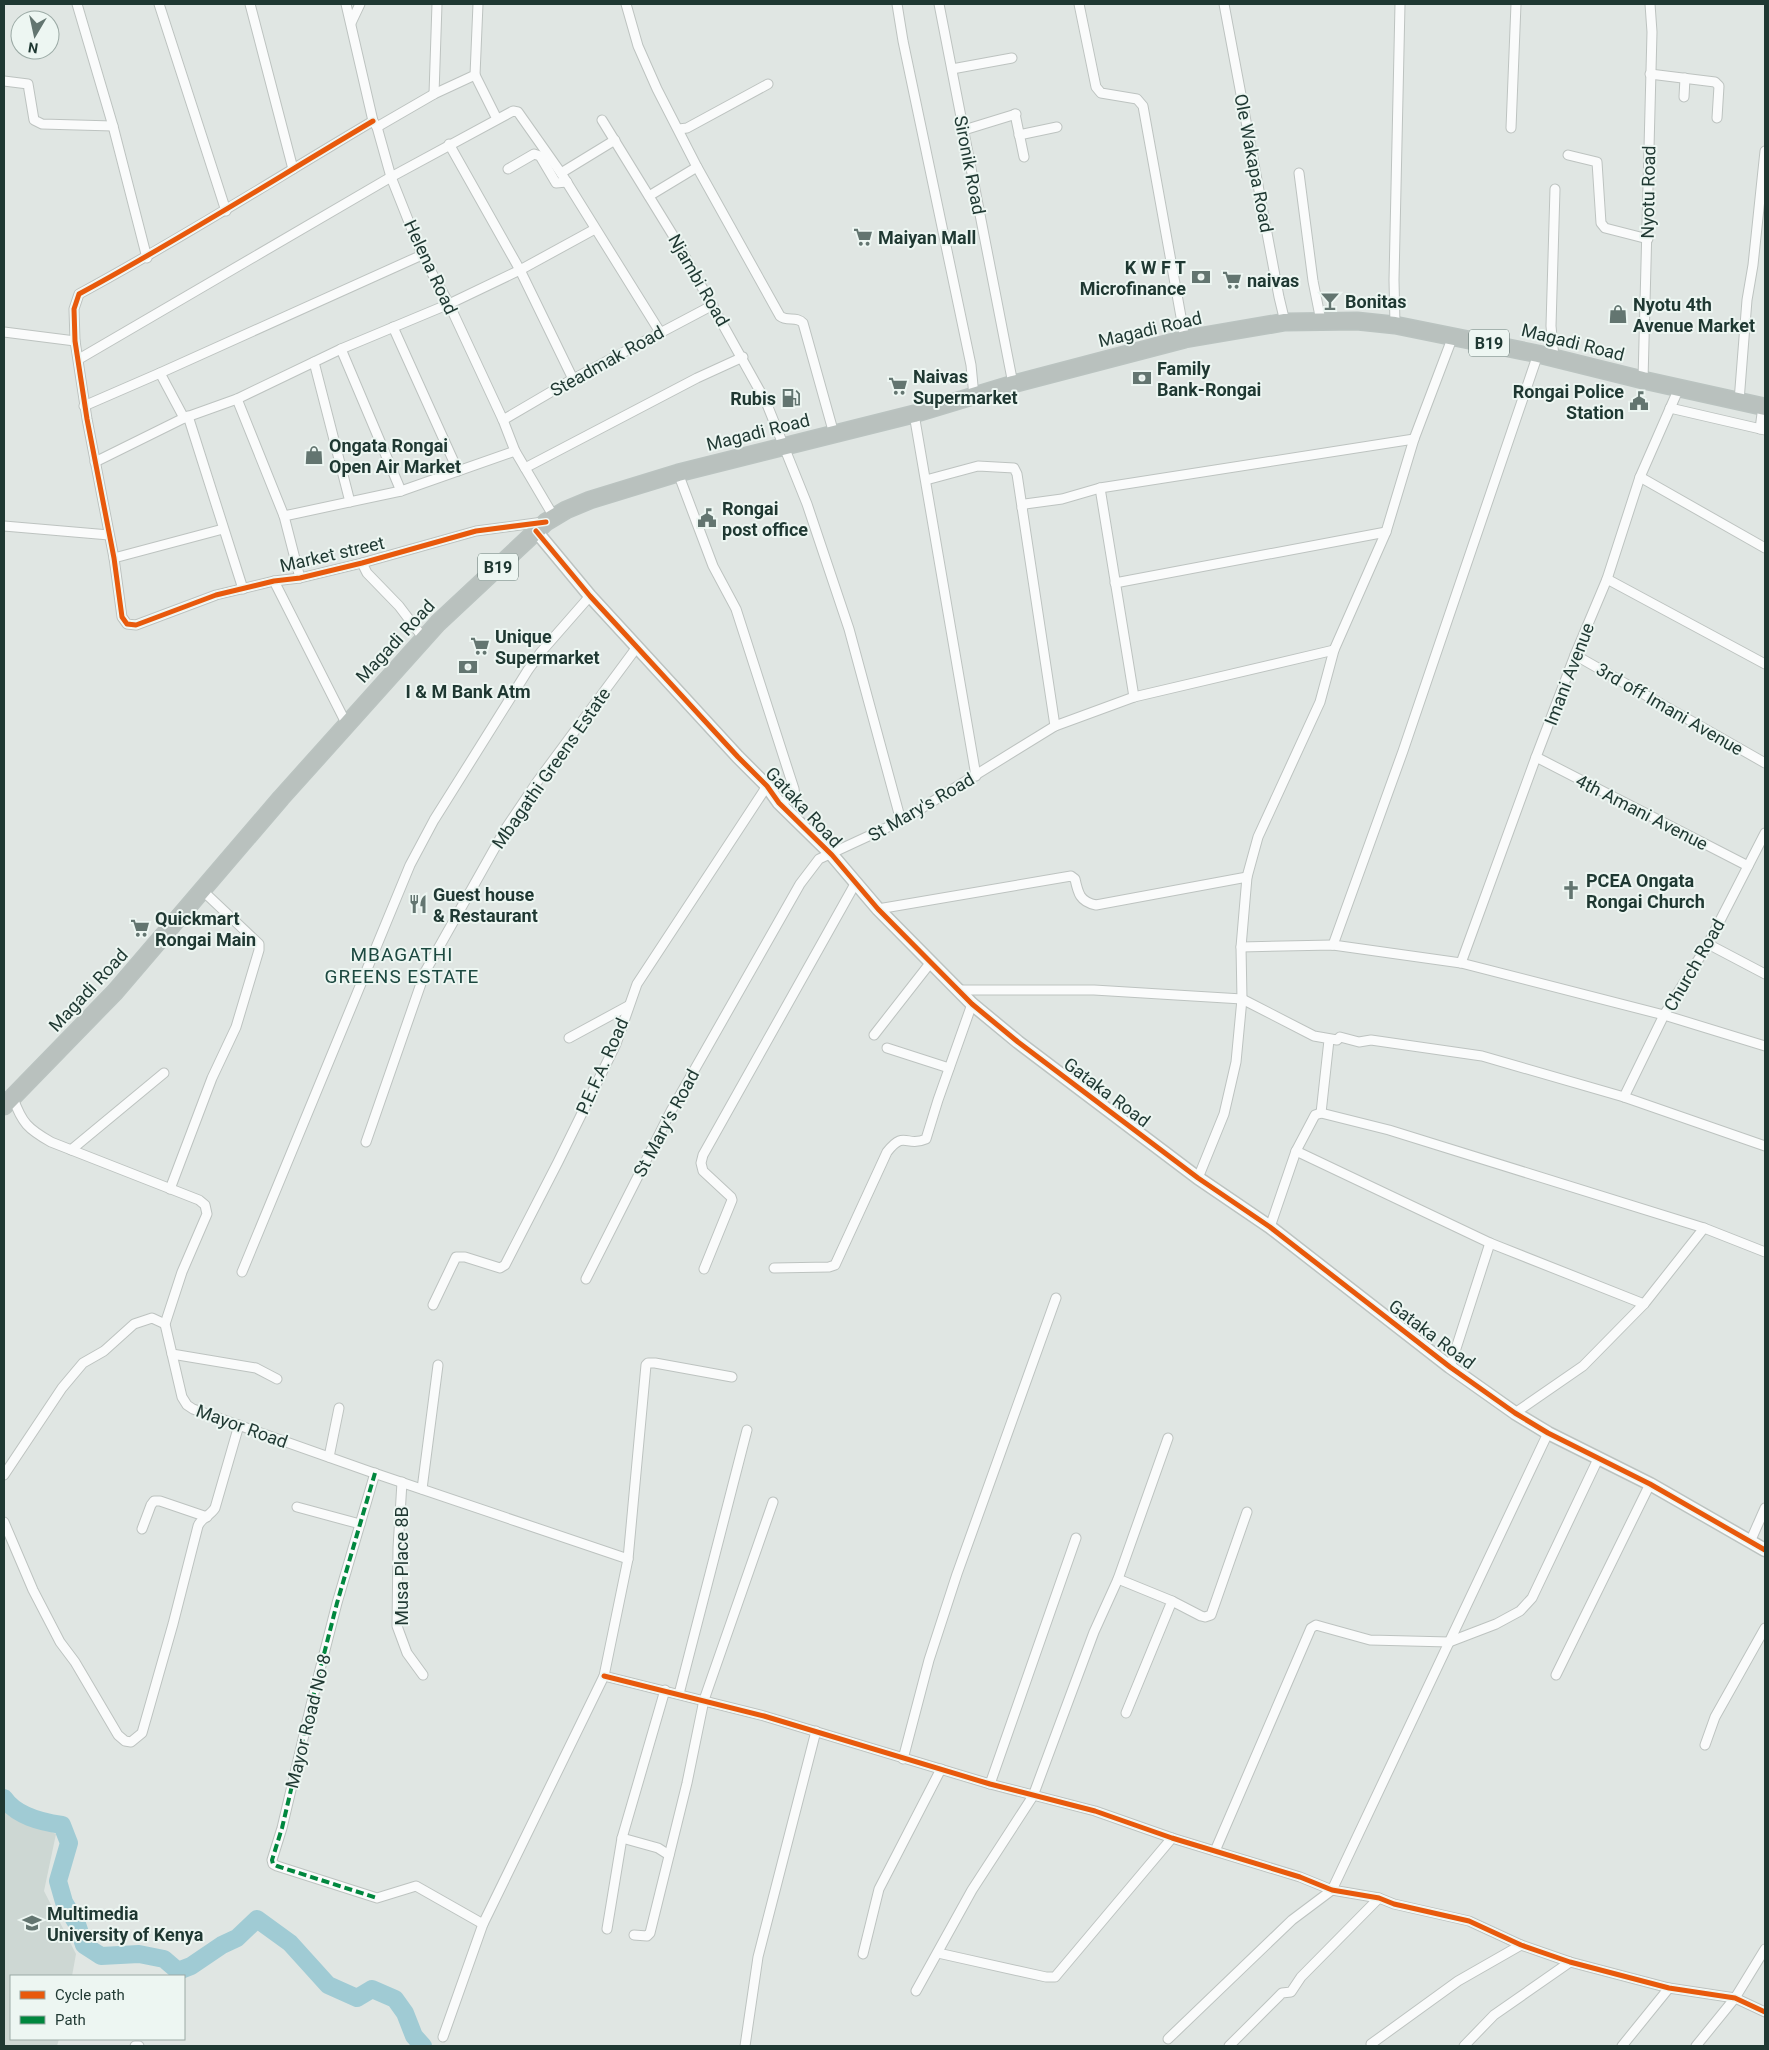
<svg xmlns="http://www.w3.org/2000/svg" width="1769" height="2050" font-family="Roboto,sans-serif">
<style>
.built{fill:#cdd7d3}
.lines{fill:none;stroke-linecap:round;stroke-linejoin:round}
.river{stroke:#a0cbd4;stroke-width:18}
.street-casing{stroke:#bdc3c0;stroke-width:11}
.secondary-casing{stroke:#bcc3c0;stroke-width:15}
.highway-casing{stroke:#bac3c0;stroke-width:19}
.street{stroke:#fafbfb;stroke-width:9}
.secondary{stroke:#fafbfb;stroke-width:12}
.highway{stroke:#b9c1be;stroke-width:16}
.quiet{stroke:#00873e;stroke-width:4;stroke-dasharray:8 4;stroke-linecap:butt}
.cycleway-casing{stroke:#edf6f2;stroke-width:8}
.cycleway{stroke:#e8590c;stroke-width:5}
.labels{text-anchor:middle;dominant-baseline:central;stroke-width:4;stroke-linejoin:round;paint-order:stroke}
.shield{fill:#edf6f2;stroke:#5d716c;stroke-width:1}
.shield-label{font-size:16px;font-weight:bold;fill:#1f3832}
.street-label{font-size:18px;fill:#1f3832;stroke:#edf6f2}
.poi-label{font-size:18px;font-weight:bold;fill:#1f3832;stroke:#edf6f2;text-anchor:start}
.neighbourhood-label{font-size:19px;letter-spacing:1px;fill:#1c4940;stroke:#edf6f2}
</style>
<rect width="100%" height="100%" fill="#e0e6e3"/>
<path class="built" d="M4,1810L56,1834L44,1891L76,1954L72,1976H11V2039H59L57,2046H4Z"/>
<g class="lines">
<path class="river" d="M4,1798C16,1816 41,1822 62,1825L69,1843L58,1881L64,1902L77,1924L84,1945L101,1956L139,1954L164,1959L178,1971L191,1966L222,1945L237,1938L257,1919L290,1943L328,1985L357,1998L372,1989L395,1999L405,2013L414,2036L423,2046"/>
<g class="street-casing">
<g id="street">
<path d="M77,4L113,126L147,258"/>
<path d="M159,4L226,211"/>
<path d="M250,4L293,169"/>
<path d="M346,4L373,121L377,127L391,177L422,255L449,304L503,420L515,451L554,517"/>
<path d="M626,4L638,46L657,89L697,167L780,316C787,322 797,316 803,323L834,434"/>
<path d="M897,4L903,41L971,365L974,396"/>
<path d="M939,4L1013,384"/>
<path d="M1079,4L1096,87L1101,93L1137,99L1143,106L1185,339"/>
<path d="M1224,4L1279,297L1285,322"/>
<path d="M351,23L360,4"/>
<path d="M952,69L1012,58"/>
<path d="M1650,74L1715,82L1719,86L1717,118"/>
<path d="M475,75L497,119"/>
<path d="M4,81L28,84L34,120L42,124L113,126"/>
<path d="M434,94L437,4"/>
<path d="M1684,97L1685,78"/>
<path d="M1015,114L1024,157"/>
<path d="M602,120L674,237L766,402L807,504L849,629L901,821"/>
<path d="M373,121C275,179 179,240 79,294L74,309L75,341L87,419L114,558L122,617L127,624L136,625L216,595L274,581L300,578L362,563L476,531L543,522"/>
<path d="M377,127L434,94L475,75L478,4"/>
<path d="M1511,128L1516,4"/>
<path d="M679,129L687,128L768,84"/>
<path d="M964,130L1016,114"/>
<path d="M1019,135L1057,127"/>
<path d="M449,144L520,270L573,379"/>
<path d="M1568,155L1597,162L1601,223L1605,228L1648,239"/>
<path d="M508,169L534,154L540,156L556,183L567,182"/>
<path d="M561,173L615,140"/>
<path d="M1299,173L1313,281L1321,321"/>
<path d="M649,196L697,167"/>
<path d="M1395,325L1394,280L1400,4"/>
<path d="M393,327L458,471"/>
<path d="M4,332L75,341"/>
<path d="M341,349L401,491"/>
<path d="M1554,358L1551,326L1555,189"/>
<path d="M79,359L391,177L513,111L518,112L561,173L660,332"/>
<path d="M314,362L350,502"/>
<path d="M160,373L184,418"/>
<path d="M1643,380L1652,32L1650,4"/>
<path d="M237,399L284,516L300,578"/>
<path d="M1739,401L1747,300L1753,265L1765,151"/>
<path d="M84,406L160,373L422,255"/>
<path d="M1670,408L1765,430"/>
<path d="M914,414L976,776"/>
<path d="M188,416L243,589"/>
<path d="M503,420L573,379L713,305"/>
<path d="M1760,429L1763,406"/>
<path d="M95,462L184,418L237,399L341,349L449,304L520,270L595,229"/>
<path d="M525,468L697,378L743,357"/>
<path d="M678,473L713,566L736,609L794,789L795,796L779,803"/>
<path d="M1640,477L1765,548"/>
<path d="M926,480L978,466L1014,468L1017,474L1055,726"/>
<path d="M1100,488L1134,697"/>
<path d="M1022,508L1025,504L1062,499L1100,488L1414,439"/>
<path d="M284,516L401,491L515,451"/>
<path d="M4,526L109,535"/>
<path d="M114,558L223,529"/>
<path d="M362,563L367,573L399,606L424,639"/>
<path d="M1607,579L1765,664"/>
<path d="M274,581L346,723"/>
<path d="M1115,583L1386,532"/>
<path d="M1575,655L1765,763"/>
<path d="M1536,757L1748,866"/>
<path d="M878,909L1071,876L1075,879C1078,893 1080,902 1096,905L1247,877"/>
<path d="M1708,944L1765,974"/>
<path d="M1333,945L1403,751L1538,354"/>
<path d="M1241,947L1333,945L1461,963L1664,1015L1765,1046"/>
<path d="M1461,963L1536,757L1575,655L1607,579L1640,477L1679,388"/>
<path d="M959,990H1094L1242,999L1314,1036L1337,1040L1340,1037L1359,1042L1371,1040L1482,1056L1624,1097L1765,1146"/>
<path d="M874,1035L931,962"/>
<path d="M569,1038L628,1006"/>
<path d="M887,1048L949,1068"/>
<path d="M1624,1097L1664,1015L1708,944L1765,833"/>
<path d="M13,1098C22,1123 28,1129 51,1142L199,1200L205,1205L207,1214L182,1272L165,1324L182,1397L187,1405L193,1409L368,1471L628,1559"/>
<path d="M1321,1113L1329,1040"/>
<path d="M366,1142L425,972L506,828L537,782L637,647"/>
<path d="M71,1150L164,1073"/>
<path d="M1296,1151L1490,1243L1644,1304"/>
<path d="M1198,1178L1224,1114L1236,1062L1242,999L1241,947L1247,877L1258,837L1320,702L1334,650L1386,532L1414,439L1453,336"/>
<path d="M170,1189L212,1078L236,1027L259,950V944L203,891"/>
<path d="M1270,1227L1296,1151L1315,1115L1321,1113L1389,1130L1704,1228L1765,1252"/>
<path d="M774,1268L829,1267L835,1265L887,1152C905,1129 906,1148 926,1139L938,1100L972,1004"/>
<path d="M704,1269L732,1200L731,1197L703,1171L701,1163L703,1155L855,884"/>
<path d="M242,1272L410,865L434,820L528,670L541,652L590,596"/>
<path d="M586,1279L671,1111L800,884L819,859L901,821L1055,726L1134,697L1334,650"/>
<path d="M433,1305L456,1257H465L500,1268L505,1265L558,1162L616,1044L637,984L767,786"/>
<path d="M172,1354L256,1368L277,1379"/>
<path d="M1450,1367L1490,1243"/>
<path d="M1515,1413L1583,1366L1644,1304L1704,1228"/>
<path d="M329,1457L339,1408"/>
<path d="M375,1473L337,1603L311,1705L282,1828L272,1860L273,1864L277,1866L377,1898L416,1886L483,1924"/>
<path d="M4,1475L62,1388L83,1363L104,1351L134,1324L152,1318L165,1324"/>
<path d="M402,1482L398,1548L397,1626L407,1653L423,1675"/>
<path d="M422,1489L438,1365"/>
<path d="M297,1507L360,1524"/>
<path d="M4,1522L33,1590L60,1642L75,1662L118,1735L125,1741L131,1742L142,1733L173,1624L198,1526C201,1518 210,1516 215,1508L239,1425"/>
<path d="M142,1529L151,1505L154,1501H160L207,1517"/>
<path d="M1750,1542L1765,1508"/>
<path d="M1118,1579L1172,1601L1126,1713"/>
<path d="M1172,1601L1201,1616L1205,1617L1211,1615L1247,1512"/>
<path d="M1556,1675L1650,1484"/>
<path d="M604,1676L764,1716L990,1784L1095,1811L1172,1838L1300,1877L1332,1890L1379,1898L1394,1904L1469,1921L1521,1945L1570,1962L1669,1988L1735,1998L1765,2012"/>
<path d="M679,1694L747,1430"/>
<path d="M1705,1745L1715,1717L1765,1628"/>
<path d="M903,1759L929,1660L957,1574L1056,1298"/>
<path d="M990,1784L1076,1538"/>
<path d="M622,1838L658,1848L669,1855"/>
<path d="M1215,1851L1311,1628L1316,1625L1323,1627L1370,1640L1449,1642L1496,1624L1520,1611L1532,1598L1598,1459"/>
<path d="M607,1929L622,1838L665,1690"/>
<path d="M634,1935L647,1936L650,1933L687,1783L704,1700L773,1502"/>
<path d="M938,1953L1046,1977H1055L1172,1838"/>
<path d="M863,1954L879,1889L941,1769"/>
<path d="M916,1991L972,1890L1033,1796L1094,1632L1118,1579L1168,1438"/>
<path d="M443,2037L483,1924L604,1676L628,1559L646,1365L648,1363H655L732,1377"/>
<path d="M1168,2039L1292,1920L1332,1890L1548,1433"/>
<path d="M1371,2044L1458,1981L1521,1945"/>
<path d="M135,2046H139"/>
<path d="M745,2046L758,1957L816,1731"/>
<path d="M1229,2046L1282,1993L1291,1992L1301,1977L1379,1898"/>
<path d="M1464,2046L1494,2015L1570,1962"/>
<path d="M1622,2046L1669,1988"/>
<path d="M1696,2046L1735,1998L1765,1949"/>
</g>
</g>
<g class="secondary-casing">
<path id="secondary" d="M536,531L590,596L738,757L767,786L779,803L832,855L878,909L972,1004L1018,1042L1198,1178L1270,1227L1450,1367L1515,1413L1548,1433L1650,1484L1765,1550"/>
</g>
<g class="highway-casing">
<path id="highway" d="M4,1106L115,992L281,798L438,623L546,522L566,510L590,500L678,473L914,414L1013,384L1185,339L1285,322L1357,321L1395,325L1538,354L1643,380L1765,407"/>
</g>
<use href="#street" class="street"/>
<use href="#secondary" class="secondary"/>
<use href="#highway" class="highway"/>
<path class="quiet" d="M375,1473L337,1603L311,1705L282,1828L272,1860L273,1864L277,1866L377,1898"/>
<g class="cycleway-casing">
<g id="cycleway">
<path d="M373,121C275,179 179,240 79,294L74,309L75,341L87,419L114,558L122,617L127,624L136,625L216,595L274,581L300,578L362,563L476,531L546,522"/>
<path d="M536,531L590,596L738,757L767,786L779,803L832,855L878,909L972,1004L1018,1042L1198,1178L1270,1227L1450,1367L1515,1413L1548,1433L1650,1484L1765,1550"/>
<path d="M604,1676L764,1716L990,1784L1095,1811L1172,1838L1300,1877L1332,1890L1379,1898L1394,1904L1469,1921L1521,1945L1570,1962L1669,1988L1735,1998L1765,2012"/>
</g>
</g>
<use href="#cycleway" class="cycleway"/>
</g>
<defs>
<g id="supermarket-bare" transform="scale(1.5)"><path d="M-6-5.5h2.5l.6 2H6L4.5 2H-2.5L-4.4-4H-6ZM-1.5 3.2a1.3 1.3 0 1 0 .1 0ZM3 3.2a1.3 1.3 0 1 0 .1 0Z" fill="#637570" stroke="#edf6f2" stroke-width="2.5" paint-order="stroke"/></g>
<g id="bank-bare" transform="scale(1.5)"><path d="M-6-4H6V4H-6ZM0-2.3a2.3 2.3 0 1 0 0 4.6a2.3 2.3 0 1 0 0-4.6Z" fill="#637570" stroke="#edf6f2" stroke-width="2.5" paint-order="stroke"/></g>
<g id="bar-bare" transform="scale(1.5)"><path d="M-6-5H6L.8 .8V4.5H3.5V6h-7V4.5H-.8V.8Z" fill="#637570" stroke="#edf6f2" stroke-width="2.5" paint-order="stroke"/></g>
<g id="shop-bare" transform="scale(1.5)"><path d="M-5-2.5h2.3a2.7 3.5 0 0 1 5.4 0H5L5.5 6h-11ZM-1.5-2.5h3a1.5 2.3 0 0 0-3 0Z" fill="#637570" stroke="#edf6f2" stroke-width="2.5" paint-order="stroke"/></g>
<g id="fuel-bare" transform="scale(1.5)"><path d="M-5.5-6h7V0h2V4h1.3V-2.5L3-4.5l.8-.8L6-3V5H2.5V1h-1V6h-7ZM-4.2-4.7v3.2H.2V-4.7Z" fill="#637570" stroke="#edf6f2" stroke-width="2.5" paint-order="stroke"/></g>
<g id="civic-bare" transform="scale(1.5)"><path d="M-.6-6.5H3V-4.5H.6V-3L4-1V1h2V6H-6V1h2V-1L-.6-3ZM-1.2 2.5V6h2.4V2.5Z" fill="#637570" stroke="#edf6f2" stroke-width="2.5" paint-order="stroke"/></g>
<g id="church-bare" transform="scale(1.5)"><path d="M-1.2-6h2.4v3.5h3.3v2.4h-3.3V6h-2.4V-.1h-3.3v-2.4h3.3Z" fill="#637570" stroke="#edf6f2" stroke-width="2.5" paint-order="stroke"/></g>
<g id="restaurant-bare" transform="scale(1.5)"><path d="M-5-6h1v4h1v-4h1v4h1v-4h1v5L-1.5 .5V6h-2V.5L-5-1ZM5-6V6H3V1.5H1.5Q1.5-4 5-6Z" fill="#637570" stroke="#edf6f2" stroke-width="2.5" paint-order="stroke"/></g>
<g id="university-bare" transform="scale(1.5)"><path d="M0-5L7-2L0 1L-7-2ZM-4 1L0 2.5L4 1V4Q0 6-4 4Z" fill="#637570" stroke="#edf6f2" stroke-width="2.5" paint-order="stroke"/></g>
</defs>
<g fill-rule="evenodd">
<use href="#supermarket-bare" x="863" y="237"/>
<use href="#bank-bare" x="1201" y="277"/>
<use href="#supermarket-bare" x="1232" y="280"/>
<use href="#bar-bare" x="1330" y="301"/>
<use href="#shop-bare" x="1618" y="314"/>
<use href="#bank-bare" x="1142" y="378"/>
<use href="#supermarket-bare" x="898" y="386"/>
<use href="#fuel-bare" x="791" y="398"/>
<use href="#civic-bare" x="1639" y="401"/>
<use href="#shop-bare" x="314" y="455"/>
<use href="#civic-bare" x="707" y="518"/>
<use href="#supermarket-bare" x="480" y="646"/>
<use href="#bank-bare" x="468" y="667"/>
<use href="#church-bare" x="1571" y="890"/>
<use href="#restaurant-bare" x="418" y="904"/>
<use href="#supermarket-bare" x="140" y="928"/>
<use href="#university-bare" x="32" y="1923"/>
</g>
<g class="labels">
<g class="shield">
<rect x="1469" y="329.5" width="40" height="27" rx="4"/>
<rect x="478" y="553.5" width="40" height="27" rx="4"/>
</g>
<g class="shield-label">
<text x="1489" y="343">B19</text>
<text x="498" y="567">B19</text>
</g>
<g class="street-label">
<text transform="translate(1254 163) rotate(79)">Ole Wakapa Road</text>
<text transform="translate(970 165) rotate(79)">Sironik Road</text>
<text transform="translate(1648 192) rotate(-89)">Nyotu Road</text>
<text transform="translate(431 267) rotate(65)">Helena Road</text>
<text transform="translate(699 280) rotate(60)">Njambi Road</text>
<text transform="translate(1150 329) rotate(-13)">Magadi Road</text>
<text transform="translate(1573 342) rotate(14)">Magadi Road</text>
<text transform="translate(607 361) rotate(-29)">Steadmak Road</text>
<text transform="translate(758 432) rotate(-14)">Magadi Road</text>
<text transform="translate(332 554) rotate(-13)">Market street</text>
<text transform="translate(395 641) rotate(-47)">Magadi Road</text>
<text transform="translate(1569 674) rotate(-69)">Imani Avenue</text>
<text transform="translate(1670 709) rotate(30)">3rd off Imani Avenue</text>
<text transform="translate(551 768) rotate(-55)">Mbagathi Greens Estate</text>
<text transform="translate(804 807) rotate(47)">Gataka Road</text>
<text transform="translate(921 807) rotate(-30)">St Mary's Road</text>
<text transform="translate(1642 812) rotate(27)">4th Amani Avenue</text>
<text transform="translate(1694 965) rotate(-60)">Church Road</text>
<text transform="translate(88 990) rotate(-47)">Magadi Road</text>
<text transform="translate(602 1066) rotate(-66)">P.E.F.A. Road</text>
<text transform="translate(1107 1092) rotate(37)">Gataka Road</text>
<text transform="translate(666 1123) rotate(-62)">St Mary's Road</text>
<text transform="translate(1432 1334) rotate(37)">Gataka Road</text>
<text transform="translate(242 1426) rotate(20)">Mayor Road</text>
<text transform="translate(401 1566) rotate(-90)">Musa Place 8B</text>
<text transform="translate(308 1721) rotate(-76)">Mayor Road No 8</text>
</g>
<g class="poi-label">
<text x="878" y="237">Maiyan Mall</text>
<text x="1186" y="267" text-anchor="end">K W F T<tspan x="1186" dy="21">Microfinance</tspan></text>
<text x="1247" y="280">naivas</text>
<text x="1345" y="301">Bonitas</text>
<text x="1633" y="304">Nyotu 4th<tspan x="1633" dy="21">Avenue Market</tspan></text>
<text x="1157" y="368">Family<tspan x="1157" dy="21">Bank-Rongai</tspan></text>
<text x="913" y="376">Naivas<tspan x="913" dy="21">Supermarket</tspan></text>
<text x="1624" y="391" text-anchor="end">Rongai Police<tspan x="1624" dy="21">Station</tspan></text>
<text x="776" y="398" text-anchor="end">Rubis</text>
<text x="329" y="445">Ongata Rongai<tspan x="329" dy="21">Open Air Market</tspan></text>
<text x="722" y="508">Rongai<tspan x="722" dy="21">post office</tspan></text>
<text x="495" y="636">Unique<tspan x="495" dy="21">Supermarket</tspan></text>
<text x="468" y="691" text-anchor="middle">I &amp; M Bank Atm</text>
<text x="1586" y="880">PCEA Ongata<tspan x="1586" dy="21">Rongai Church</tspan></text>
<text x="433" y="894">Guest house<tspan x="433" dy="21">&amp; Restaurant</tspan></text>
<text x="155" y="918">Quickmart<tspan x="155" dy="21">Rongai Main</tspan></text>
<text x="47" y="1913">Multimedia<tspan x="47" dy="21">University of Kenya</tspan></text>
</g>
<g class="neighbourhood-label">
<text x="402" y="954">MBAGATHI<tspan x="402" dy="22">GREENS ESTATE</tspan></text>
</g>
</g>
<rect width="1769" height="2050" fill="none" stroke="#1f3832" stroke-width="10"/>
<rect x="10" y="1975" width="175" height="65" fill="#edf6f2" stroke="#9baaa5"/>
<rect x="20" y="1991" width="25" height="8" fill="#e8590c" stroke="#9baaa5"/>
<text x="55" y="2000" font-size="15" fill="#1f3832">Cycle path</text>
<rect x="20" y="2016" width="25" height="8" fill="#00873e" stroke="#9baaa5"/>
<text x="55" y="2025" font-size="15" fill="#1f3832">Path</text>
<g transform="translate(35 35) rotate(189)"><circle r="24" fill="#edf6f2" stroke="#9baaa5"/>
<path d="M0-4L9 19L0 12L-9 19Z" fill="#637570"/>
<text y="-8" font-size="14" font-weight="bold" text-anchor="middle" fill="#1f3832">N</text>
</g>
</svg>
